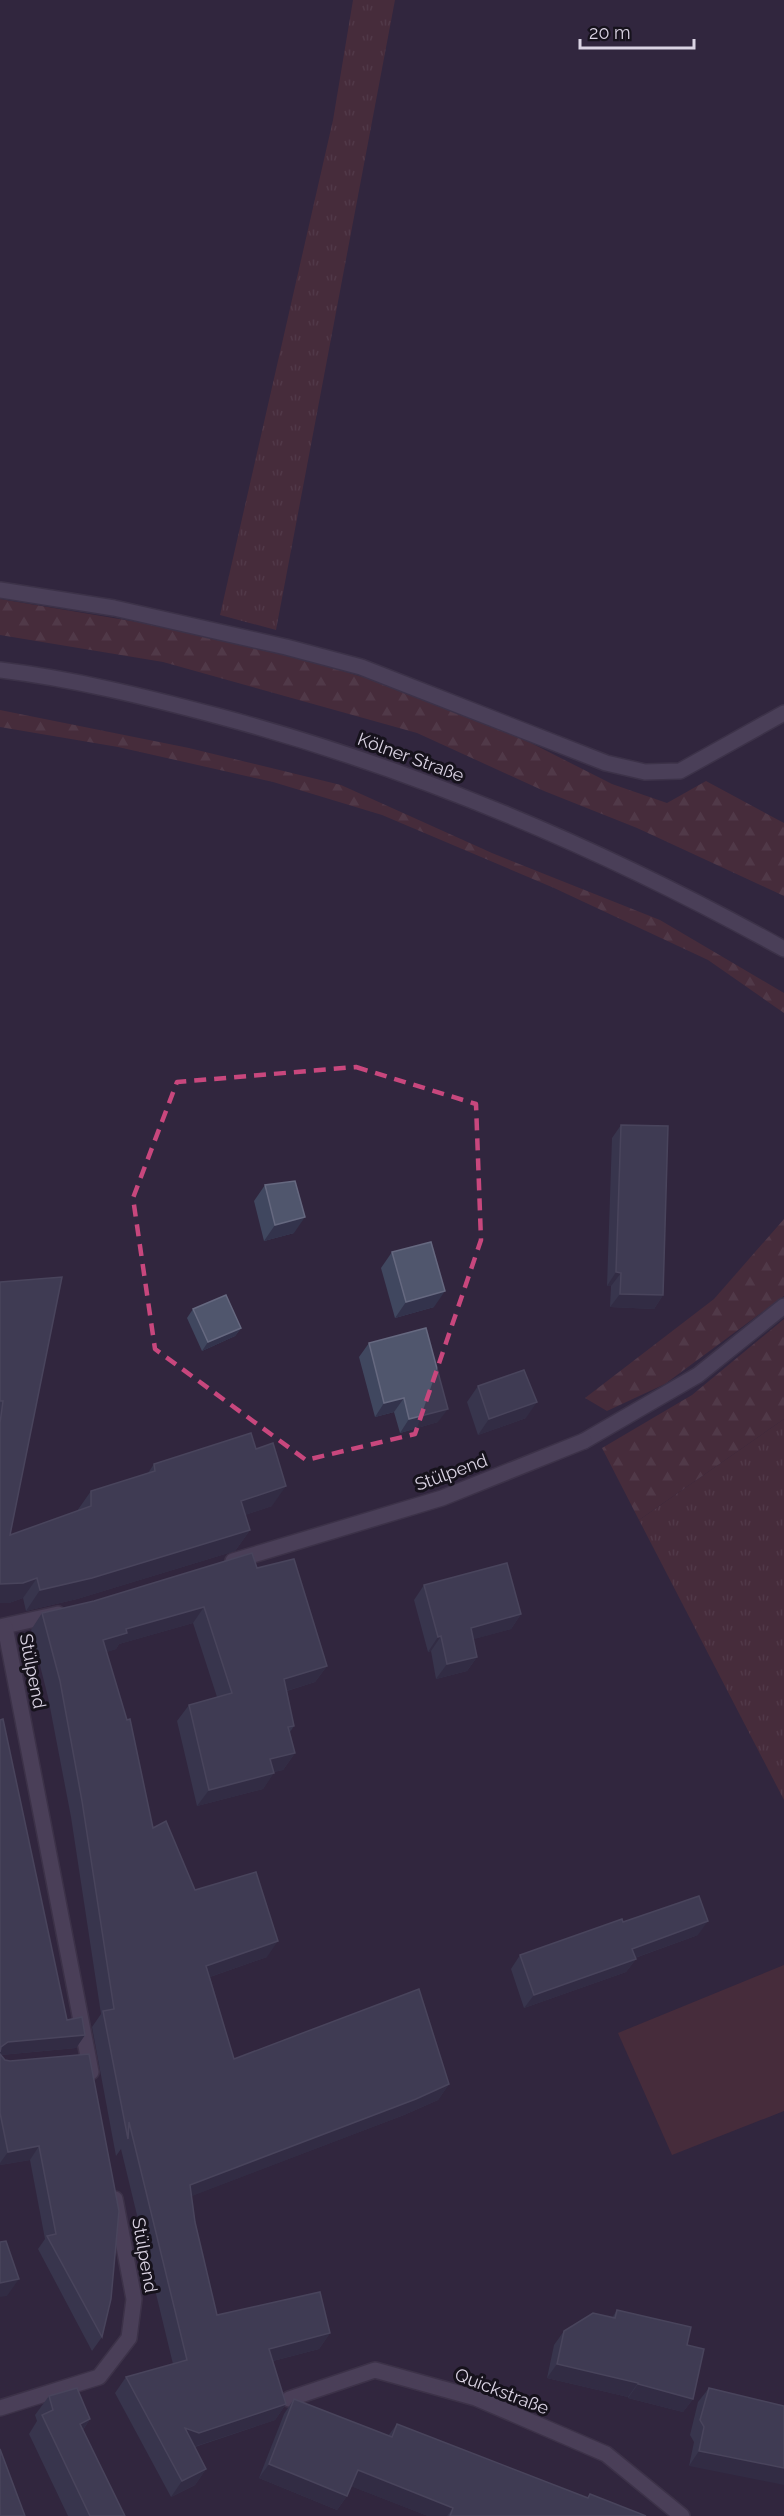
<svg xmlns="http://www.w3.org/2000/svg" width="784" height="2516" font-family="Raleway,sans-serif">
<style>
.grass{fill:url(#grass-tufts)}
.forest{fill:url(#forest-firs)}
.green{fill:#613338}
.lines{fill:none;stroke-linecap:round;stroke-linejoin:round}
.lane-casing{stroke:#4b4156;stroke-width:18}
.street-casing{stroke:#4b4156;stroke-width:18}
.secondary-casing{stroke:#4b4156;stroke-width:18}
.lane{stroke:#685d78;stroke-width:15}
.street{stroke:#685d78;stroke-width:15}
.secondary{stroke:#685d78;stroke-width:15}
.wall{fill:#40475f}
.shaded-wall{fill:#33334c}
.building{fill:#50566d;stroke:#666980;stroke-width:1.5}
.marked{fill:none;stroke:#c8477d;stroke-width:4.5;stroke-dasharray:12 8;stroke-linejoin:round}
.labels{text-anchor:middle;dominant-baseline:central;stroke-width:6;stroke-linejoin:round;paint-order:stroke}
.street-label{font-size:18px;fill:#dad3e3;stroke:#16121c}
</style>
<defs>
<pattern id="grass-tufts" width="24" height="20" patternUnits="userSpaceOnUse" patternTransform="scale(1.5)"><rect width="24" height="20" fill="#613338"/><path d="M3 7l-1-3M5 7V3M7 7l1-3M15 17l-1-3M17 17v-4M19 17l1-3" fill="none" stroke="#775055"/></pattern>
<pattern id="forest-firs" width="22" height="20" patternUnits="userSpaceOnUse" patternTransform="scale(1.5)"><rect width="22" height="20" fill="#613338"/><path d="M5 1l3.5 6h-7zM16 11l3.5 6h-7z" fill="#775055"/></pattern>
</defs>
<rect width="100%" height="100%" fill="#31263e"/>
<g class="grass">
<path d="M353,0H395L276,630L220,615L333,120Z"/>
<path d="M784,1419V1800L639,1520Z"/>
</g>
<g class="forest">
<path d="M0,599L185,630L322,665L454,704L612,784L667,803L706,781L784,823V896L637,828L544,791L417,733L163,662L0,635Z"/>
<path d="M0,710L189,748L341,785L492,853L660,920L784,993V1013L708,960L554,888L382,815L273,782L118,747L0,727Z"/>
<path d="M784,1219V1296L665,1384L607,1411L585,1398L714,1299Z"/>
<path d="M784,1319V1419L639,1520L602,1448L692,1395Z"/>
</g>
<path class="green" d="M784,1965V2111L672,2155L618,2033Z"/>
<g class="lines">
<g class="lane-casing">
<g id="lane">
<path d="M0,590L114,608L286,647L361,667L606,763L645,772L680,771L784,713"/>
<path d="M584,1441L698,1375L784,1306"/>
</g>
</g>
<g class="street-casing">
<g id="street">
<path d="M233,1561L442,1498L584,1441"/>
<path d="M0,1627L58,1614"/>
<path d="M5,1627L91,2072"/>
<path d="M289,2399L375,2370L476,2398L606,2454L682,2516"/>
<path d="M0,2408L99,2377L129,2338L134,2299L115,2199"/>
</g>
</g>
<g class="secondary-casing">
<path id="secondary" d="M0,670C74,679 146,697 218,716C416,769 604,849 784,949"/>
</g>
<use href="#lane" class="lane"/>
<use href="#street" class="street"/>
<use href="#secondary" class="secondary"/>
</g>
<g class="wall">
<path d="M621,1125L663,1295L654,1309L610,1307L611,1286H607L612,1138Z"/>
<path d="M265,1185L294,1233L264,1241L254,1201Z"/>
<path d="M392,1252L434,1307L395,1318L381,1268Z"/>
<path d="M0,1282L10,1535L77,1511L91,1491L148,1473L154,1464L272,1506L245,1515L250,1530L235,1551L77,1599L26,1611L23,1598L9,1603H0Z"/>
<path d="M193,1309L241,1328L235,1336L202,1351L187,1318Z"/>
<path d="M369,1343L438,1422L400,1433L394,1412L375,1417L359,1357Z"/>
<path d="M478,1386L526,1418L478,1435L467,1402Z"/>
<path d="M257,1568L327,1666L315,1682L287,1691L294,1726L290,1732L295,1753L283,1770L274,1772L263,1789L197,1806L177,1721L189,1705L217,1697L193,1623L119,1644L116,1649L106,1652L153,1828L195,1890L267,1957L210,1977L234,2059L449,2084L438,2100L404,2115L191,2196L195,2222L217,2315L330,2333L319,2349L273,2361L286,2404L275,2420L195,2447L206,2469L195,2485L171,2497L115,2393L126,2377L173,2364L121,2149L116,2156L92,2027L101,2014L71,1817L48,1697L31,1630L42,1613Z"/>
<path d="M424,1585L521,1614L511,1629L473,1639L477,1657L467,1671L436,1679L431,1651L428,1652L414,1600Z"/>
<path d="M0,1720L67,2020L85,2035L76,2048L1,2055L5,2060L10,2061L89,2054L102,2337L92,2351L38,2249L45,2239L30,2160L0,2165Z"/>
<path d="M698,1935L635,1958L636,1959L626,1972L524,2008L511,1969L520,1955Z"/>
<path d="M617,2310L687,2345L693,2399L683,2412L628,2398V2397L547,2378L554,2345L564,2331L612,2318Z"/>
<path d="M709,2388L784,2406L689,2466L694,2442L690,2435L698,2402Z"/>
<path d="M49,2396L90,2419L83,2430L125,2516H68L29,2434L37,2421L35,2415Z"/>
<path d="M294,2399L388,2436L397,2424L587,2498L590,2494L646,2516H428L351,2486L347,2496L337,2510L259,2478L284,2414Z"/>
</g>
<g class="shaded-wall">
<path d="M305,1217L294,1233L264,1241L275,1225Z"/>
<path d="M616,1272L621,1273L611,1286H607Z"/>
<path d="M445,1291L434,1307L395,1318L406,1302Z"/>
<path d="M620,1294L663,1295L654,1309L610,1307Z"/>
<path d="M241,1328L235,1336L202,1351L208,1342Z"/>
<path d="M404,1398L394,1412L375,1417L384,1403Z"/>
<path d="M537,1402L526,1418L478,1435L489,1419Z"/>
<path d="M448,1409L438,1422L400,1433L409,1419Z"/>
<path d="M286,1486L272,1506L227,1521L241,1501Z"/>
<path d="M250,1530L235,1551L77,1599L26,1611L40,1590Z"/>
<path d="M37,1578L23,1598L9,1603H0V1584Z"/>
<path d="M204,1607L193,1623L119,1644L116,1649L91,1657L103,1640L126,1629Z"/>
<path d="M521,1614L511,1629L460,1643L471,1628Z"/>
<path d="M441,1636L431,1651L428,1652L438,1637Z"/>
<path d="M477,1657L467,1671L436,1679L447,1664Z"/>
<path d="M327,1666L315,1682L273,1695L284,1679Z"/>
<path d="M295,1753L283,1770L259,1775L270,1759Z"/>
<path d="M274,1773L263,1789L197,1806L209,1790Z"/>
<path d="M708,1921L698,1935L623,1962L632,1949Z"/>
<path d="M278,1941L267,1957L195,1982L206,1966Z"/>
<path d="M636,1959L626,1972L524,2008L534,1995Z"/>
<path d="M85,2035L76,2048L0,2055V2048L8,2042Z"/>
<path d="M449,2084L438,2100L404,2115L179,2201L190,2185Z"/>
<path d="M39,2146L30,2160L0,2165V2163L8,2152Z"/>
<path d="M19,2279L7,2296L0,2297V2283Z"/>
<path d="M330,2333L319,2349L257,2365L269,2349Z"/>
<path d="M557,2364L638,2383L628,2397L547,2378Z"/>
<path d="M638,2384L693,2399L683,2412L628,2398Z"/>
<path d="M286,2404L275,2420L187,2449L185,2428Z"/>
<path d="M90,2419L77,2438L80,2424Z"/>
<path d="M699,2451L784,2468V2485L689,2466Z"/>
<path d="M269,2464L347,2496L337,2510L259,2478Z"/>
<path d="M206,2469L195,2485L171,2497L182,2481Z"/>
<path d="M358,2470L453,2508L447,2516H428L348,2485Z"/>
</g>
<g class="building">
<path d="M621,1125L668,1126L663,1295L620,1294L621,1273L616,1272Z"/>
<path d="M295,1181L305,1217L275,1225L265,1185Z"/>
<path d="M431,1242L445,1291L406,1302L392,1252Z"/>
<path d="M62,1277L10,1535L91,1506V1491L155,1471L154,1464L251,1433L256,1449L273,1443L286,1486L241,1501L250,1530L92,1578L40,1590L37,1578L23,1583L0,1584V1423L3,1401H0V1282Z"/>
<path d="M226,1295L241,1328L208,1342L193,1309Z"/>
<path d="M426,1328L448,1409L409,1419L404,1398L384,1403L369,1343Z"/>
<path d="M524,1370L537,1402L489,1419L478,1386Z"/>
<path d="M252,1553L257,1568L294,1559L327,1666L284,1679L294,1726L288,1727L295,1753L270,1759L274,1773L209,1790L189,1705L232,1693L204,1607L126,1629L127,1633L103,1640L127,1720L130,1719L153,1828L166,1821L195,1890L256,1872L278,1941L206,1966L234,2059L419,1989L449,2084L416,2099L190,2185L195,2222L217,2315L320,2292L330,2333L269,2349L286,2404L199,2433L185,2428L206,2469L182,2481L126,2377L187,2360L129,2122L128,2139L103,2011L114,2009L82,1801L60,1681L42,1613L94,1601Z"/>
<path d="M507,1563L521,1614L471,1628L477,1657L447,1664L441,1636L438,1637L424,1585Z"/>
<path d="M3,1719L67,2020L82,2017L85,2035L8,2042L1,2047L0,2052V1720Z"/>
<path d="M699,1896L708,1921L632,1949L636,1959L534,1995L520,1955L622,1919L623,1922Z"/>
<path d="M0,2054L5,2060L10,2061L89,2054L119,2211L111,2299L102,2337L47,2236L56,2234L39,2146L8,2152L0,2113Z"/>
<path d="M6,2241L19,2279L0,2283V2242Z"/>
<path d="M617,2310L691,2327L687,2345L704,2349L693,2399L638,2384V2383L557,2364L564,2331L593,2313L615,2318Z"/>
<path d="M77,2388L90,2419L80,2424L125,2516H90L42,2415L53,2410L49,2396Z"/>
<path d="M709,2388L784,2406V2468L699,2451L704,2427L700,2420Z"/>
<path d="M294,2399L392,2437L397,2424L588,2498L590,2494L646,2516H450L453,2508L358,2470L347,2496L269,2464Z"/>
<path d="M0,2449L25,2516H0Z"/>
</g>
<path d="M0 0H784V2516H0ZM356,1067L476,1104L481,1240L415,1434L306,1460L155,1349L133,1198L177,1082Z" fill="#31263e" fill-opacity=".55" fill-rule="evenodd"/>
<path class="marked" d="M356,1067L476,1104L481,1240L415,1434L306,1460L155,1349L133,1198L177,1082Z"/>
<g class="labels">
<g class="street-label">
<text transform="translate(411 757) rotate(20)">Kölner Straße</text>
<text transform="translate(451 1472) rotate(-20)">Stülpend</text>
<text transform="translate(33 1671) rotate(79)">Stülpend</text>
<text transform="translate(145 2255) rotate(80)">Stülpend</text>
<text transform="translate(502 2391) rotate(21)">Quickstraße</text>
</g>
</g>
<path d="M580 39v9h114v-9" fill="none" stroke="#dad3e3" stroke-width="3"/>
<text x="589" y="39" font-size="18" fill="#dad3e3" stroke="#16121c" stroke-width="4.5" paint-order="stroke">20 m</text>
</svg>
